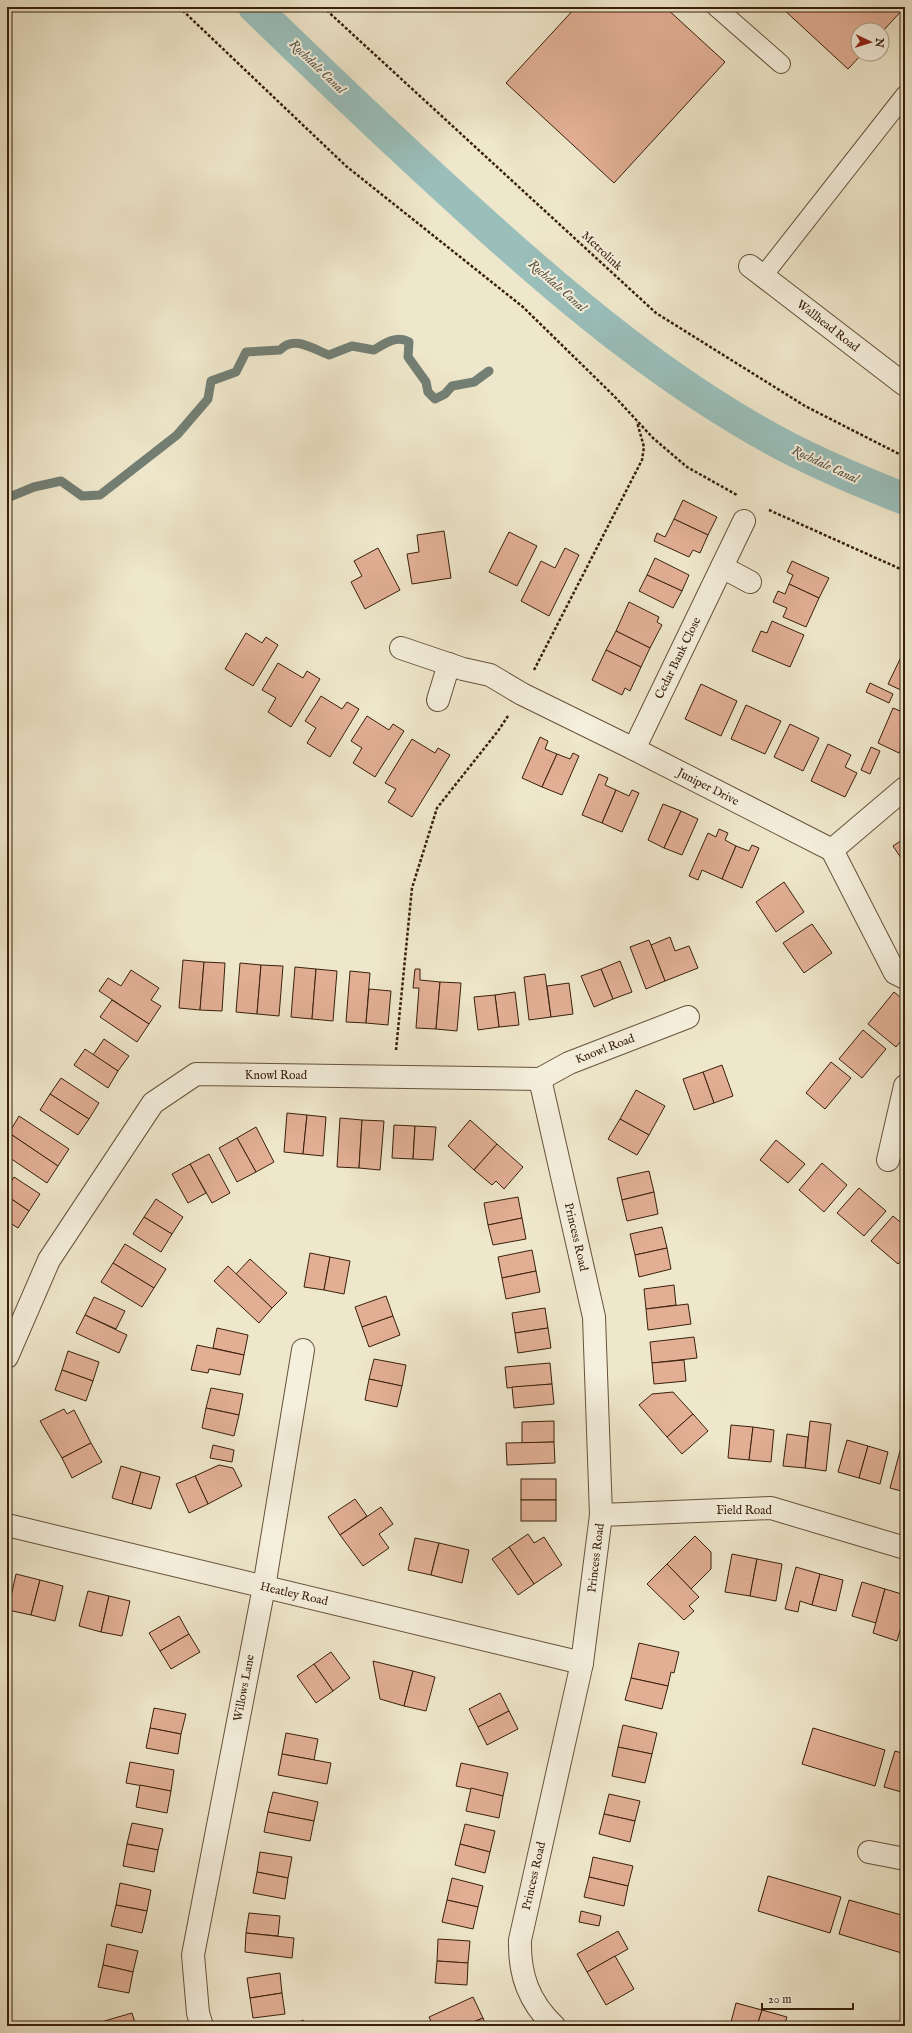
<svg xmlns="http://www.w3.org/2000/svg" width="912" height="2033" font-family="'IM FELL English',serif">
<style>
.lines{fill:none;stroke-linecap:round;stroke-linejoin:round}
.stream{stroke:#737f74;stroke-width:9}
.canal{stroke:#9abfbb;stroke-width:32}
.building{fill:#e2af95;stroke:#38200a}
.lane-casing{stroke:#66523a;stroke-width:20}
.street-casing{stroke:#66523a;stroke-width:24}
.path{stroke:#38200a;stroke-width:2.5;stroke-dasharray:3 2;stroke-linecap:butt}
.lane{stroke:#f5efdd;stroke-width:18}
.street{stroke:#f5efdd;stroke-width:22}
.labels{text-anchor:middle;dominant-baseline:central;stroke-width:4;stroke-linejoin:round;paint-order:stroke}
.street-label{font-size:12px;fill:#38200a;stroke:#f5efdd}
.water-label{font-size:13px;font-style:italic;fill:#55503f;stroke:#f5efdd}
</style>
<rect width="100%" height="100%" fill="#efe7cb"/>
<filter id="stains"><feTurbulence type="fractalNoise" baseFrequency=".005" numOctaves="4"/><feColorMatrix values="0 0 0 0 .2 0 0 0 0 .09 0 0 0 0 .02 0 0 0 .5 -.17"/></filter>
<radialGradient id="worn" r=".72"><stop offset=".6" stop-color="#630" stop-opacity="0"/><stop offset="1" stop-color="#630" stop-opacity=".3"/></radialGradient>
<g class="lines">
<path class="stream" d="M7,498L34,487L61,481L82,496L100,495L177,435L208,399L211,381L236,372L246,352L280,350C294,335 313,349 329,355L352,346L374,350C385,343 397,335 409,342L408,357L426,382L428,392L435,399L445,394L452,386L474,382L489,371"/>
<path class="canal" d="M254,7C331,82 409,156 489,228C576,306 667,381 770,438C813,462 859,481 905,499"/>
</g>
<g class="building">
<path d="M576,7H665L725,62L614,183L506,83Z"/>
<path d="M781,7H905L882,32V30H858V54H862L848,69Z"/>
<path d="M905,310V353H901Z"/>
<path d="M683,500L717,517L708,535L674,519Z"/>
<path d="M674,519L708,535L700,553L693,550L689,557L654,541L657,533L665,537Z"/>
<path d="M444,531L451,578L412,584L407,554L419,552L417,535Z"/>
<path d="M509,532L537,546L517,586L489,572Z"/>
<path d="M378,548L400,590L365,609L351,582L362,576L354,561Z"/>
<path d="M565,548L579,555L549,616L521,601L541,561L555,568Z"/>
<path d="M655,558L689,575L682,591L647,575Z"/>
<path d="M792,561L829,578L819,598L789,584L793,575L787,572Z"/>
<path d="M647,575L682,591L673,608L639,591Z"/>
<path d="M789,584L819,598L806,627L783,617L787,608L773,602L778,591L785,594Z"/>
<path d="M629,602L659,617L657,622L662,625L650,648L616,631Z"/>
<path d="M772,621L804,635L790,667L752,651L761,631L767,633Z"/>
<path d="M616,631L650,648L641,667L606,650Z"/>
<path d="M246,633L262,643L266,637L278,645L253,686L225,669Z"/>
<path d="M606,650L641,667L630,691L625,688L622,695L592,680Z"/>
<path d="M902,655L905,656V692L888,684Z"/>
<path d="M278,663L303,678L307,671L320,679L291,727L268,712L276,698L262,690Z"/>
<path d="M870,683L893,694L889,703L866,692Z"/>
<path d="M701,684L737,701L721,736L685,719Z"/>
<path d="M321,696L342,709L347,702L359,709L330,757L307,743L316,728L305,721Z"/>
<path d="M746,705L781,721L765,754L731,739Z"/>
<path d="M893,708L905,713V740L899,753L878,743Z"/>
<path d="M367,716L389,730L393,724L404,731L375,777L353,763L362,748L351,741Z"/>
<path d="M790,724L819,738L803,771L774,757Z"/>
<path d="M540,737L548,741L545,749L557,754L542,787L522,778Z"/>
<path d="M412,739L435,753L438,748L450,755L412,817L388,802L396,789L385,783Z"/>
<path d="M828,744L851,755L845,767L857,773L845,797L811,781Z"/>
<path d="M871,747L880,751L870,774L861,770Z"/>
<path d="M573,753L579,756L562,795L542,787L557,754L570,759Z"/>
<path d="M599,774L608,778L605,785L616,790L602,823L582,815Z"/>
<path d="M616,790L629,796L632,790L639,793L622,832L602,823Z"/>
<path d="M663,804L681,811L664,848L648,840Z"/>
<path d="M681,811L698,819L682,855L664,848Z"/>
<path d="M719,829L728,833L725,840L736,846L722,879L702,870L698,880L689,876L708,833L716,837Z"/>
<path d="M905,838V864L893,846Z"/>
<path d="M752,845L759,848L742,888L722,879L736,846L749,851Z"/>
<path d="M784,882L804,912L776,932L756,902Z"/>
<path d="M812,924L832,953L804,973L783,943Z"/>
<path d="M670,937L675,951L689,946L698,968L665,981L651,945Z"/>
<path d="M649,940L665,981L646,989L630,947Z"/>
<path d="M183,960L204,962L200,1010L179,1008Z"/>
<path d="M620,961L632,992L613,999L601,969Z"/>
<path d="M204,962L225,963L222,1011L200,1010Z"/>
<path d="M240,963L261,965L257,1014L236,1012Z"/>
<path d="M261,965L283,966L279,1016L257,1014Z"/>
<path d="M295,967L316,969L312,1019L291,1017Z"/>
<path d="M316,969L337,971L333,1021L312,1019Z"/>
<path d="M415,969H420V980L440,982L436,1029L416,1028L419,988H413Z"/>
<path d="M601,969L613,999L594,1007L581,976Z"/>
<path d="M131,970L159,988L151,1000L161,1006L149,1024L99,991L108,978L121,986Z"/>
<path d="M350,971L370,973L366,1023L346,1022Z"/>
<path d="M545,974L551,1017L529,1020L524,977Z"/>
<path d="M440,982L461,983L457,1031L436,1029Z"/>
<path d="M569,983L573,1014L551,1017L547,986Z"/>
<path d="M369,989L391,991L388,1025L366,1023Z"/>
<path d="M515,992L519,1025L499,1027L495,995Z"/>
<path d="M894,992L905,1001V1036L896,1047L868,1024Z"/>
<path d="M495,995L499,1027L478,1030L474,997Z"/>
<path d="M112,1000L149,1024L137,1042L100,1017Z"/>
<path d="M863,1030L886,1049L862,1078L839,1059Z"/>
<path d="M104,1039L129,1056L118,1071L93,1055Z"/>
<path d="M85,1049L118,1071L108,1088L74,1065Z"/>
<path d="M831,1062L851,1078L825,1109L806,1093Z"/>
<path d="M722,1065L733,1096L714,1103L703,1072Z"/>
<path d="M703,1072L714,1103L694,1110L683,1079Z"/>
<path d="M61,1078L99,1103L89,1119L50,1094Z"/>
<path d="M636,1090L665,1106L649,1135L620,1119Z"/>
<path d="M50,1094L89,1119L78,1135L40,1110Z"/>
<path d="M287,1113L307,1115L303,1154L284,1152Z"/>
<path d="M307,1115L326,1117L323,1156L303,1154Z"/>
<path d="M19,1116L69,1149L58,1166L9,1133Z"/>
<path d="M340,1118L362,1120L359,1168L337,1167Z"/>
<path d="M620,1119L649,1135L637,1155L608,1139Z"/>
<path d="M362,1120L384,1121L380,1170L359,1168Z"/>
<path d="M470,1120L497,1144L474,1170L448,1146Z"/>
<path d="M394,1125L415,1126L413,1159L392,1158Z"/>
<path d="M415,1126L436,1127L433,1160L413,1159Z"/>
<path d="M256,1127L274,1162L256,1172L237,1138Z"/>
<path d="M9,1133L58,1166L47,1183L7,1156V1136Z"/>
<path d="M237,1138L256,1172L237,1182L219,1148Z"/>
<path d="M776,1140L805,1164L788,1183L760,1160Z"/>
<path d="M497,1144L523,1167L504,1189L496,1181L492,1185L474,1170Z"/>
<path d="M209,1154L230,1193L212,1203L190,1164Z"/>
<path d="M822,1163L847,1185L824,1212L799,1190Z"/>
<path d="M190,1164L206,1193L188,1203L172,1174Z"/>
<path d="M649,1171L654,1192L622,1200L617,1178Z"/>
<path d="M14,1177L40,1194L29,1211L7,1196V1188Z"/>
<path d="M859,1188L886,1211L864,1236L837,1213Z"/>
<path d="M654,1192L658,1214L627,1221L622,1200Z"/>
<path d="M7,1196L29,1211L18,1228L7,1221Z"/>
<path d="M518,1197L522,1218L488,1225L484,1203Z"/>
<path d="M156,1199L183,1217L172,1234L144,1217Z"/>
<path d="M893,1216L905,1226V1256L898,1264L871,1241Z"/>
<path d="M144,1217L172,1234L161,1252L133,1234Z"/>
<path d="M522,1218L526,1239L493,1245L488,1225Z"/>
<path d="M662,1227L667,1248L635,1255L630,1234Z"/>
<path d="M125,1244L166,1269L154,1288L113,1263Z"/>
<path d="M667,1248L671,1269L639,1277L635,1255Z"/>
<path d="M532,1250L536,1271L502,1278L498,1257Z"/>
<path d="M310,1253L330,1257L324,1290L304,1287Z"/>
<path d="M330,1257L350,1261L344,1294L324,1290Z"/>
<path d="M250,1259L287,1293L272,1308L236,1274Z"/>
<path d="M113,1263L154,1288L142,1307L101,1282Z"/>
<path d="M228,1266L272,1308L259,1323L214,1281Z"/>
<path d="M536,1271L540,1292L506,1299L502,1278Z"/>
<path d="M674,1285L676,1305L646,1309L644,1289Z"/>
<path d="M386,1296L393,1316L362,1327L355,1307Z"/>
<path d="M94,1297L125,1311L116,1329L85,1315Z"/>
<path d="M688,1304L691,1324L648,1330L646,1309Z"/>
<path d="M545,1308L548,1328L515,1333L512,1313Z"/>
<path d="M85,1315L127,1335L119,1353L76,1333Z"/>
<path d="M393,1316L400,1335L369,1347L362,1327Z"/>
<path d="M217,1328L248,1335L244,1355L213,1348Z"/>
<path d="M548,1328L551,1348L518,1353L515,1333Z"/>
<path d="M694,1337L697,1358L652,1363L650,1342Z"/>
<path d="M197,1345L244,1355L240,1375L209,1369L208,1373L191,1370Z"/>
<path d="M68,1351L99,1362L93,1381L62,1370Z"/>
<path d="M374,1359L406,1365L402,1386L369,1379Z"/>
<path d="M684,1360L686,1381L654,1384L652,1363Z"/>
<path d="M550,1363L552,1384L507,1388L505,1367Z"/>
<path d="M62,1370L93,1381L86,1401L55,1390Z"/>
<path d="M369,1379L402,1386L397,1407L365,1400Z"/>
<path d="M552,1384L554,1404L514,1408L512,1387Z"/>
<path d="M211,1388L243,1394L239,1415L206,1408Z"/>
<path d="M673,1392L693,1414L667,1437L639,1405L652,1394Z"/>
<path d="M206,1408L239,1415L234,1436L202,1428Z"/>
<path d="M64,1409L67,1414L74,1410L91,1443L62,1458L40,1421Z"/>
<path d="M693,1414L708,1431L682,1454L667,1437Z"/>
<path d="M554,1421V1442L522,1443V1422Z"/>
<path d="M810,1421L831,1424L826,1471L805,1468Z"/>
<path d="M731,1425L753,1427L749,1460L728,1458Z"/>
<path d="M753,1427L774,1430L771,1462L749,1460Z"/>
<path d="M787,1434L808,1437L805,1468L783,1466Z"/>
<path d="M847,1440L868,1446L859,1478L838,1472Z"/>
<path d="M903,1440L905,1441V1492L890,1488Z"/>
<path d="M554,1442L555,1463L507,1465L506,1443Z"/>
<path d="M91,1443L102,1462L72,1478L62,1458Z"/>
<path d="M213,1445L234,1450L232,1462L210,1458Z"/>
<path d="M868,1446L888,1452L880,1484L859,1478Z"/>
<path d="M219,1465L233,1468L242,1486L208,1504L195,1476Z"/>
<path d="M121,1466L141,1472L132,1504L112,1498Z"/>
<path d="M141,1472L160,1477L151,1509L132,1504Z"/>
<path d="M195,1476L208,1504L189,1513L176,1484Z"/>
<rect x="521" y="1479" width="35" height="21"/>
<path d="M355,1499L367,1516L340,1535L328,1517Z"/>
<rect x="521" y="1500" width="35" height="21"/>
<path d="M381,1507L393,1524L379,1534L389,1548L363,1566L340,1535Z"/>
<path d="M528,1534L534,1543L544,1537L562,1565L534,1584L509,1547Z"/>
<path d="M695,1536L711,1552V1569L691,1589L667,1564Z"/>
<path d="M415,1538L439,1543L431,1575L408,1570Z"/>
<path d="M439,1543L469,1550L462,1583L431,1575Z"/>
<path d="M509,1547L534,1584L518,1595L492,1559Z"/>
<path d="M732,1554L757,1559L750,1596L725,1592Z"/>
<path d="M757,1559L782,1564L776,1601L750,1596Z"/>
<path d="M667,1564L699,1597L689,1606L694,1611L684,1620L647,1584Z"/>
<path d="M796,1567L820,1574L812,1605L800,1601L798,1612L785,1609Z"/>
<path d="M16,1574L40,1580L31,1615L8,1610Z"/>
<path d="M820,1574L843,1580L836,1611L812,1605Z"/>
<path d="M40,1580L63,1586L55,1621L31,1615Z"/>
<path d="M862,1582L885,1589L876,1623L852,1616Z"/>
<path d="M885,1589L905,1595V1613L897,1641L873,1633Z"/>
<path d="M88,1591L109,1596L101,1632L79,1626Z"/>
<path d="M109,1596L130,1601L122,1636L101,1632Z"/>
<path d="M179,1616L189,1634L160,1651L149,1633Z"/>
<path d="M189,1634L200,1652L171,1669L160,1651Z"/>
<path d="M639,1643L679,1652L674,1673L671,1672L668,1686L631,1678Z"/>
<path d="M331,1652L350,1678L333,1691L314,1664Z"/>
<path d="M373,1661L413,1671L404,1706L380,1699Z"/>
<path d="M314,1664L333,1691L316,1703L297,1676Z"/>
<path d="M413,1671L435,1677L426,1711L404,1706Z"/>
<path d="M631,1678L668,1686L662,1709L625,1700Z"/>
<path d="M500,1693L509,1711L478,1727L469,1709Z"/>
<path d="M154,1708L186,1714L181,1734L150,1728Z"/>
<path d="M509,1711L518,1729L487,1745L478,1727Z"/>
<path d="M623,1725L657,1733L652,1754L618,1747Z"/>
<path d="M150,1728L181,1734L178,1754L146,1748Z"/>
<path d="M813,1728L885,1750L875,1786L802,1764Z"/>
<path d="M286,1733L318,1739L314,1760L282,1754Z"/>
<path d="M618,1747L652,1754L645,1783L612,1776Z"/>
<path d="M895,1751L905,1754V1793L884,1787Z"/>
<path d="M282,1754L331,1763L327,1784L278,1775Z"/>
<path d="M130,1762L174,1770L171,1791L126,1783Z"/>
<path d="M461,1763L508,1773L503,1796L456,1786Z"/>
<path d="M140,1785L171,1791L167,1813L136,1807Z"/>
<path d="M471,1788L503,1796L499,1818L466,1811Z"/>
<path d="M273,1792L318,1802L314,1821L268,1812Z"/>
<path d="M609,1794L640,1801L635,1821L604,1814Z"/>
<path d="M268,1812L314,1821L310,1841L264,1832Z"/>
<path d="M604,1814L635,1821L630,1842L599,1834Z"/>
<path d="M132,1823L163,1829L158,1850L127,1844Z"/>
<path d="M465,1824L495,1831L490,1852L460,1844Z"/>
<path d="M127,1844L158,1850L154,1872L123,1866Z"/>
<path d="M460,1844L490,1852L485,1873L455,1865Z"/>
<path d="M260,1852L292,1857L288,1878L257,1872Z"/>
<path d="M593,1857L633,1866L628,1886L589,1877Z"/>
<path d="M257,1872L288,1878L285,1899L253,1893Z"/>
<path d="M768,1876L841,1897L830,1933L758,1911Z"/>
<path d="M589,1877L628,1886L624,1906L584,1897Z"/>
<path d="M452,1878L483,1886L478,1907L447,1900Z"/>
<path d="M120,1883L151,1890L147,1911L116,1905Z"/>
<path d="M447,1900L478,1907L473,1929L442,1922Z"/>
<path d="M849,1900L905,1916V1954L839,1934Z"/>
<path d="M116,1905L147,1911L142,1933L111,1926Z"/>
<path d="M581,1911L601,1916L599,1926L579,1922Z"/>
<path d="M249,1913L280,1916L278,1936L246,1933Z"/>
<path d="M618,1931L628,1949L587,1972L577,1954Z"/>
<path d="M246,1933L294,1938L292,1958L245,1952Z"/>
<path d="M438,1939L470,1941L468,1963L437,1961Z"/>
<path d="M107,1944L138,1951L133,1972L103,1965Z"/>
<path d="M615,1956L634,1989L606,2005L587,1972Z"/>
<path d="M437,1961L468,1963L467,1985L435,1983Z"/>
<path d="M103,1965L133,1972L129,1993L98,1987Z"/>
<path d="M280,1973L282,1993L250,1998L247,1978Z"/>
<path d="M282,1993L285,2014L253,2018L250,1998Z"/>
<path d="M473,1997L483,2018L464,2026H433L429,2017Z"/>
<path d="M736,2003L762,2010L757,2026H730Z"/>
<path d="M762,2010L787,2017L784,2026H757Z"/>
<path d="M132,2013L136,2026H87Z"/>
<path d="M483,2018L486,2026H464Z"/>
<path d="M303,2020L306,2026H293Z"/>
<path d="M797,2022L812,2026H796Z"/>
</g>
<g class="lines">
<g class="lane-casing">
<g id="lane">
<path d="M716,7L781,64"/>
<path d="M763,276L905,95"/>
</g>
</g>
<g class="street-casing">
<g id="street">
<path d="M750,266L905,385"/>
<path d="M722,567L750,582"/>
<path d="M401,648L463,669L490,675L522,694L634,749L832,850L895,973L905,978"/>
<path d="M438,700L449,664"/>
<path d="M634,749L744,521"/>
<path d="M832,850L905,788"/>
<path d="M540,1079L594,1317L601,1515L582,1663L520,1940C519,1975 529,2002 554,2026"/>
<path d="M888,1160L905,1086"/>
<path d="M7,1357L49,1260L153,1103L196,1074L540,1079L569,1063L688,1017"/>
<path d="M601,1515L771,1508L905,1548"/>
<path d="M7,1525L582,1663"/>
<path d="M869,1852L905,1859"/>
<path d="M202,2026L198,2013L193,1955L264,1587L303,1350"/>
</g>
</g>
<g class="path">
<path d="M179,7L346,166L523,307L615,397L653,438L687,467L737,495"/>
<path d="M323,7L656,313L805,406L905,457"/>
<path d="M769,510L905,571"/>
<path d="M534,670L642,460L644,447L637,422"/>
<path d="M396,1050L412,888L437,808L498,731L508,716"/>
</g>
<use href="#lane" class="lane"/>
<use href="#street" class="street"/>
</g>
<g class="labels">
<g class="street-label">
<text transform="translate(602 251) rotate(43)">Metrolink</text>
<text transform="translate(828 326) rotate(38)">Wallhead Road</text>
<text transform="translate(678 658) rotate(-64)">Cedar Bank Close</text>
<text transform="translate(708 787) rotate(27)">Juniper Drive</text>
<text transform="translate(605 1049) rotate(-21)">Knowl Road</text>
<text x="276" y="1075">Knowl Road</text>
<text transform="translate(576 1237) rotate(77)">Princess Road</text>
<text x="744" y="1510">Field Road</text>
<text transform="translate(596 1558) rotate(-83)">Princess Road</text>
<text transform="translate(294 1594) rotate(13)">Heatley Road</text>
<text transform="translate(244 1688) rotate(-79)">Willows Lane</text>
<text transform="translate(534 1876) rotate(-77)">Princess Road</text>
</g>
<g class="water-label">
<text transform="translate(317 67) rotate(44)">Rochdale Canal</text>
<text transform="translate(557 286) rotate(41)">Rochdale Canal</text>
<text transform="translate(825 465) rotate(25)">Rochdale Canal</text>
</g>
</g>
<rect width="912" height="2033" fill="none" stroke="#efe7cb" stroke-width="24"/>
<rect x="8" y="8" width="896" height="2017" fill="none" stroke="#38200a" stroke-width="2"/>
<rect x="12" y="12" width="888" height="2009" fill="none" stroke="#38200a"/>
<g transform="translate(870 42) rotate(94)"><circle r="19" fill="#f5efdd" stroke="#a99c89"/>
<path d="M0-3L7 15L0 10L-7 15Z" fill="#8f2418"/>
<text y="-6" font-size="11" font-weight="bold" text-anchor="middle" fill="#38200a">N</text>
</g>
<path d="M762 2003v6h91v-6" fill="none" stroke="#38200a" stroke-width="2"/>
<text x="768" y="2003" font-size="12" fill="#38200a" stroke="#f5efdd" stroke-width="3" paint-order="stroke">20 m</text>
<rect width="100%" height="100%" filter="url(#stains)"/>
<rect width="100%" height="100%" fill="url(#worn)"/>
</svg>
